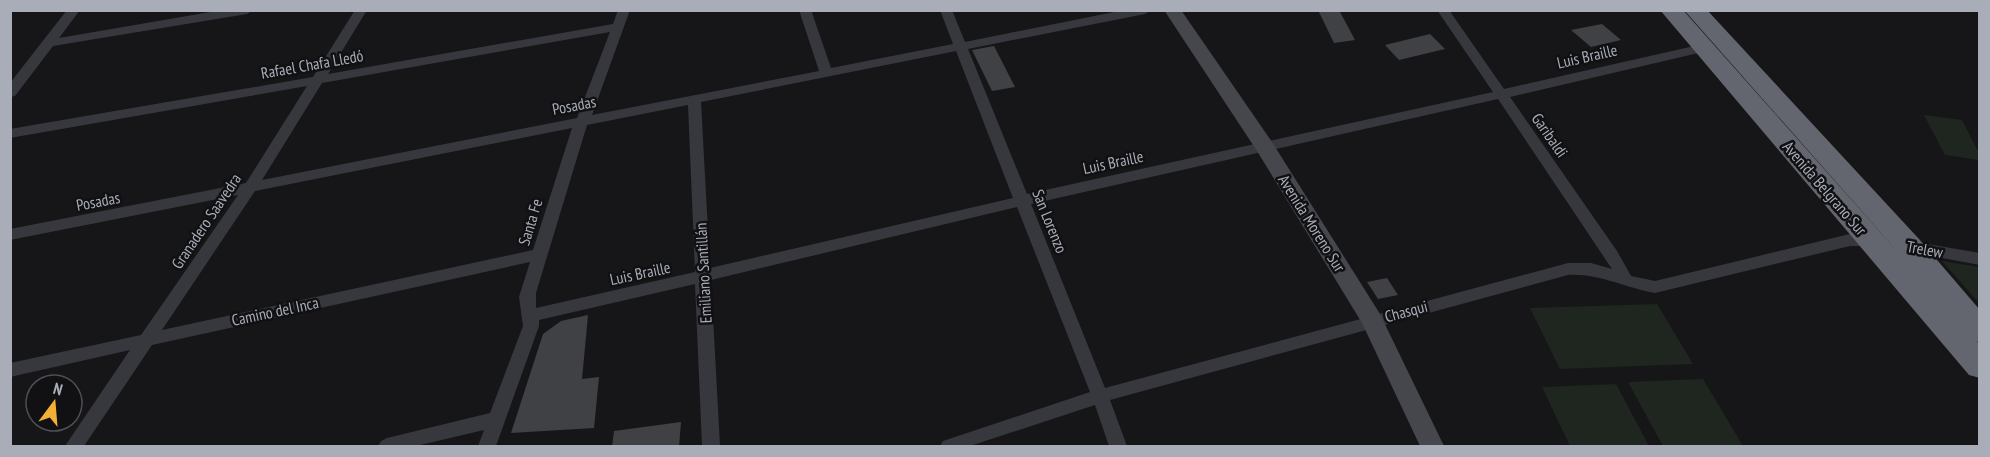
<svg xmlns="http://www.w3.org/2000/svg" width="1990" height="457" font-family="'PT Sans Narrow',sans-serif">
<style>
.green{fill:#1e261f}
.building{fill:#404145}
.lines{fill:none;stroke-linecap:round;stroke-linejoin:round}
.street{fill:#37383d;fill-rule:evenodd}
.secondary{fill:#45474d;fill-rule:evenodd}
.highway{fill:#63666e;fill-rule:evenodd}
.labels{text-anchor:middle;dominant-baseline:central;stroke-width:5;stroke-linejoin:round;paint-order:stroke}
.street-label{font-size:16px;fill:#a8adb8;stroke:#111113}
</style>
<rect width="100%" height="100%" fill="#161618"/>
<g class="green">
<path d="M1924,115L1962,120L1979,153V160L1945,155Z"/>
<path d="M1942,261L1979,267V303Z"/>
<path d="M1657,304L1693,364L1560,369L1530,308Z"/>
<path d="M1703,379L1743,446H1663L1628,382Z"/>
<path d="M1616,384L1649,446H1570L1542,387Z"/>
</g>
<g class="building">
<path d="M1318,10H1339L1355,40L1334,43Z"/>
<path d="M1602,24L1621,40L1591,47L1571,30Z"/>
<path d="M1430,34L1445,49L1399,60L1385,45Z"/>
<path d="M994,46L1015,87L992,91L972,50Z"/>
<path d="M1387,278L1398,295L1378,299L1367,282Z"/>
<path d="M588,315L582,379L599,377L594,428L511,433L543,334L561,321Z"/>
<path d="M681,422L679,447H612L614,431Z"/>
</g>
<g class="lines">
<g class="street">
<path d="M67,10H80L59,38L222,10H253L247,14L53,46L15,96L10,97V83Z"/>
<path d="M355,10H367L328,74L613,24L618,10H630L592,115L819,71L799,10H811L831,68L953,44L940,10H952L965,42L1124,10H1151L1145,14L968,49L1027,194L1493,92L1437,10H1449L1504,89L1703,44L1707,45V51L1510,97L1617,251L1631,276L1655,281L1850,234H1874L1882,240L1874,246H1850L1655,293C1625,288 1599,273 1568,275L1110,400L1127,446H1109L1095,405L970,446H940L943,441L1090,392L1017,207L711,280L720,446H702L695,284L539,320V326L496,446H478L484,430L416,446H378L381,441L387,438L490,413L523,326L519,297L530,262L152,345L84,446H65L130,350L10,377V363L141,335L238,195L10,240V229L246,183L307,86L10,138V129L313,77ZM610,32L577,118L262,180L322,83ZM956,51L1013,198L710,268L701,102ZM1498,99L1612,269L1591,263H1568L1105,388L1031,204ZM688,105L695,272L536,308V293L587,125ZM572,128L533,250L162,330L255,191Z"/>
<path d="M1910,241L1980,253V265L1905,251L1902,247Z"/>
</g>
<path class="secondary" d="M1164,10H1181L1272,142L1380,314L1444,446H1420L1362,323L1257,151Z"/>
<path class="highway" d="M1660,10H1683L1912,268L1684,10H1707L1919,239L1980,310V342L1977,341L1980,345V378L1969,375Z"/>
</g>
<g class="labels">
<g class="street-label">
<text transform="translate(1587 56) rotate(-13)">Luis Braille</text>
<text transform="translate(312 64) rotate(-10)">Rafael Chafa Lledó</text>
<text transform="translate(574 105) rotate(-11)">Posadas</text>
<text transform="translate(1550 135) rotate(55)">Garibaldi</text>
<text transform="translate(1113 162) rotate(-12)">Luis Braille</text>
<text transform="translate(1825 188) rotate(49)">Avenida Belgrano Sur</text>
<text transform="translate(98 201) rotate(-11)">Posadas</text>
<text transform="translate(206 221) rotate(-56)">Granadero Saavedra</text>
<text transform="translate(1050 221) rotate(68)">San Lorenzo</text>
<text transform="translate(530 222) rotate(-73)">Santa Fe</text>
<text transform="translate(1312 223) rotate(58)">Avenida Moreno Sur</text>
<text transform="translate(1925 249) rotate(10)">Trelew</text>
<text transform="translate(640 273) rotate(-12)">Luis Braille</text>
<text transform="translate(703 273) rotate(-93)">Emiliano Santillán</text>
<text transform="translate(275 311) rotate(-12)">Camino del Inca</text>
<text transform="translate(1406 311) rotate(-15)">Chasqui</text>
</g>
</g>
<rect width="1990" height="457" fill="none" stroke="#a8adb8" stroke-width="24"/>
<g transform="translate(54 403) rotate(16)"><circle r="28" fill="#111113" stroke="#4d4f55" stroke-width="1.5"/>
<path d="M0-4.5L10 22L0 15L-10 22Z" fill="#f2b134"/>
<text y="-9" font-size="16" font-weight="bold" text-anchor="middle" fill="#a8adb8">N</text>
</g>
</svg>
